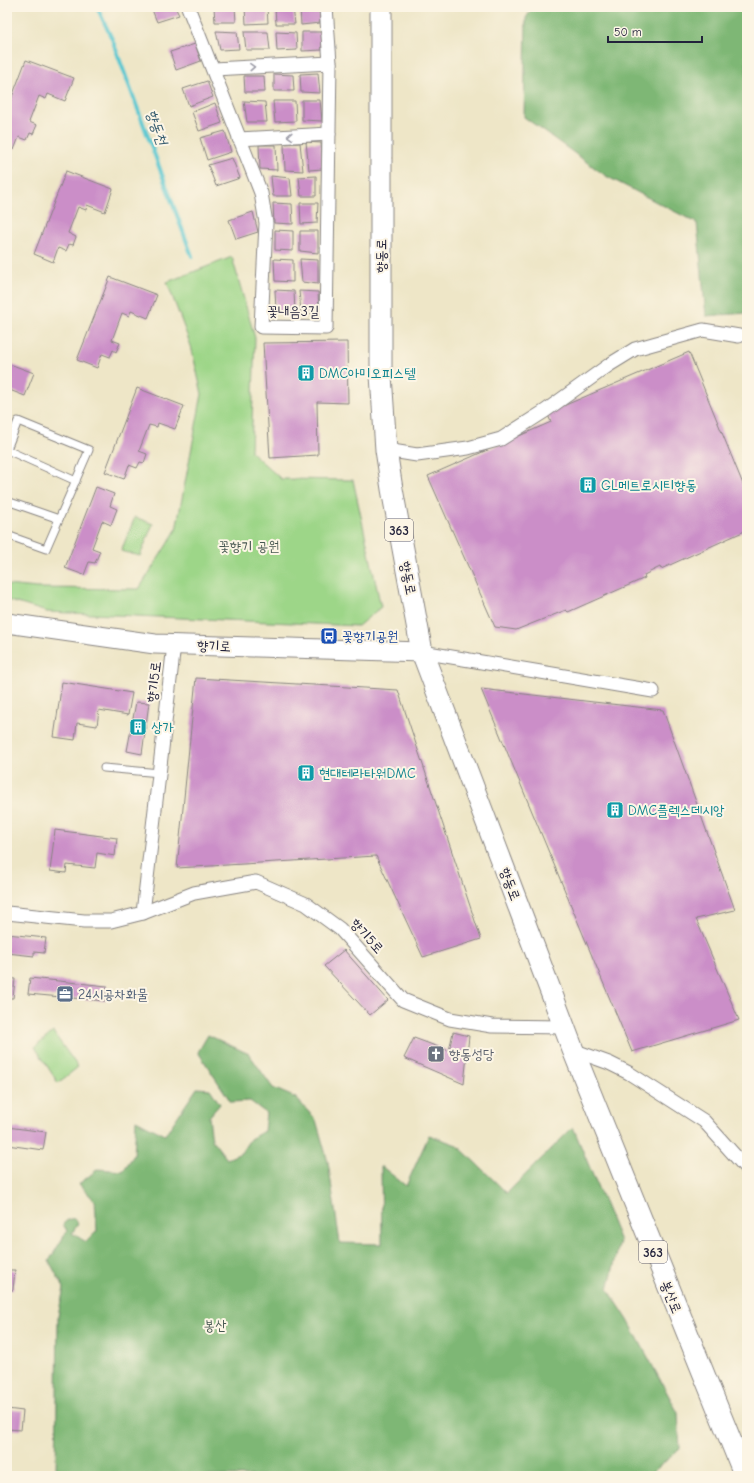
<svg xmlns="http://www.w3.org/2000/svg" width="754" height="1483" font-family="'Comic Neue','Poor Story',sans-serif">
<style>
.green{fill:#9dd688;stroke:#607c62}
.forest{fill:#7eb774;stroke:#506c58}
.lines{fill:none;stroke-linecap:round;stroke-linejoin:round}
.stream{stroke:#5bc8d1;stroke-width:4}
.building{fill:#cb8ec8}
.service-casing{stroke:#888481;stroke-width:9}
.minor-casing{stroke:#888481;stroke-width:15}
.secondary-casing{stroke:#888481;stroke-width:21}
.primary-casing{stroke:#888481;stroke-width:23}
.service{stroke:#fff;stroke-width:7}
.minor{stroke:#fff;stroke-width:13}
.secondary{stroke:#fff;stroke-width:19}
.primary{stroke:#fff;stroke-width:21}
.oneway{stroke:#9c9ca7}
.labels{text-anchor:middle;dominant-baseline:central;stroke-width:4;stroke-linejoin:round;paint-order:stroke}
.shield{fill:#fcf5e5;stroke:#63616e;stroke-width:1}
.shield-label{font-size:13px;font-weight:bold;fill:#22223b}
.street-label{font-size:14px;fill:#22223b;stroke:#fcf5e5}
.culture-label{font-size:14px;fill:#0d838f;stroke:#fcf5e5;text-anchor:start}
.park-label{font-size:14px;fill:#475852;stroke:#fcf5e5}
.transit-label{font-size:14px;fill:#164399;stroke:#fcf5e5;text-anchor:start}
.service-label{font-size:14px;fill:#4e5e75;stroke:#fcf5e5;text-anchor:start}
.worship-label{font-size:14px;fill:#5b616d;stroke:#fcf5e5;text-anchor:start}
.water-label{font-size:15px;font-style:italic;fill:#365c70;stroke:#fcf5e5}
</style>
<rect width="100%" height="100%" fill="#fcf5e5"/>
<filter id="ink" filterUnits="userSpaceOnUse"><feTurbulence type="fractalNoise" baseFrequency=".025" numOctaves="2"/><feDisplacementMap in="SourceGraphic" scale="8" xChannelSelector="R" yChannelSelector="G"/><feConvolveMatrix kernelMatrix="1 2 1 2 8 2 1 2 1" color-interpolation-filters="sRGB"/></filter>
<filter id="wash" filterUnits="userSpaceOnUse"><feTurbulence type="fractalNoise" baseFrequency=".012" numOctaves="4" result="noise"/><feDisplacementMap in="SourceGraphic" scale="16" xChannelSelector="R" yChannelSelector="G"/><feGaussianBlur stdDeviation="0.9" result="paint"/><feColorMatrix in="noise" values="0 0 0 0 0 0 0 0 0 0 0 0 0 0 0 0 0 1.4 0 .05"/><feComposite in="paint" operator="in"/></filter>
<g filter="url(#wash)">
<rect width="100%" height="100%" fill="#eee6c7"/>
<g class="green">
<path d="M232,257L255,338L251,452L281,479L353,480L381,607L358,626L47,612L7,600V585L37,588L139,589L176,530L202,394L191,346L167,282Z"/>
<path d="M135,517L153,524L140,556L121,551Z"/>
<path d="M53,1032L78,1067L58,1083L35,1047Z"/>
</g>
<g class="forest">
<path d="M533,7H747V313L706,316L697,223L606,176L524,117L526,18Z"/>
<path d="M208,1035L249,1054L273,1088L296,1098L316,1120L328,1162L340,1243L382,1244L381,1166L406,1186L429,1135L457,1145L507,1193L573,1127L620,1241L608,1289L628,1320L678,1413L680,1449L648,1476H56L58,1316L64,1288L49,1261L67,1231L63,1224C67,1220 70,1218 76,1219L78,1224L72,1233L86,1242L97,1231L95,1201L79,1184L98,1169L123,1171L134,1155L136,1120L165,1135L197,1088L210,1089L220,1104L209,1117L212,1140L227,1159L241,1153L250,1139L264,1131L266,1113L250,1101L231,1102L198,1052Z"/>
</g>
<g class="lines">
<path class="stream" d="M97,7L112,39L192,256"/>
</g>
<g id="blocks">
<g class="building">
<path d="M151,7H175L179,15L157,22Z"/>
<path d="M214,7H235L236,22H215Z"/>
<path d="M245,7H267L268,23L246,24Z"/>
<path d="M275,7H293L295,24H276Z"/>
<path d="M300,7H319L320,23L301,25Z"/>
<path d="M216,31L237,32L239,49L220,50Z"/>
<path d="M244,32H268L270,50H246Z"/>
<path d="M276,32L296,33L297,50L277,51Z"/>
<path d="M302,32H321L322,50L302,51Z"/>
<path d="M195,44L201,61L176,70L170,52Z"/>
<path d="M26,60L74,78L65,101L48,94L46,99L39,96L29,122L37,125L33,134L30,133L27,140L19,137L14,150L7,148V110Z"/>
<path d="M318,73L320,93L301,92L300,74Z"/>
<path d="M274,74L293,75L294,91H274Z"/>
<path d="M244,76H264L265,92H245Z"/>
<path d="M207,81L213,97L189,106L183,89Z"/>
<path d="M302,100H320L322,121L302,120Z"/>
<path d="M244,101L265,102L267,122H247Z"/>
<path d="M273,101H295L296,121L275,122Z"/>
<path d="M215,103L222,123L199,131L192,112Z"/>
<path d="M225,131L231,152L207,160L200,138Z"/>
<path d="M306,142L321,143L323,169L309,170Z"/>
<path d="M300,143L303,171L285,170L284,144Z"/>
<path d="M259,145H276L277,170L260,169Z"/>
<path d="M232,158L240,178L216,186L208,165Z"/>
<path d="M66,171L113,189L105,212L87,205L86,210L78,207L68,233L76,237L73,245L69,244L66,251L58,248L53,262L34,254Z"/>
<path d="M271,176L290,178L292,196H273Z"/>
<path d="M316,176V196H301L299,177Z"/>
<path d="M273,203L292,204L293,224L274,223Z"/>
<path d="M300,203H318L317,223L301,224Z"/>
<path d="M253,212L258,232L236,239L229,220Z"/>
<path d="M275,230L293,231V251L275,250Z"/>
<path d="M300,231H318V253L300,251Z"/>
<path d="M274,259L293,260V282L275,281Z"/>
<path d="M300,259L318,260V284L302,282Z"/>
<path d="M110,277L157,295L148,318L131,311L129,316L122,313L112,340L120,343L116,352L113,350L110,357L102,354L97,368L77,360Z"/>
<path d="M275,290L294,291L295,312L276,311Z"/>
<path d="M299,291L318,292L319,314L301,312Z"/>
<path d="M347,342L348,403L317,402L318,455L270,458L263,343Z"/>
<path d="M689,352L747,494V530L661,569L660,567L644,575L645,578L568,612L566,610L516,630L495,627L428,476L551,422L547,413Z"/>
<path d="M7,363L34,373L25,396L7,389Z"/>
<path d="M137,388L184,406L175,429L158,423L157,427L149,425L139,451L147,454L144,463L140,462L137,468L129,465L124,479L105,472Z"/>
<path d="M96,487L114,494L110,506L117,509L111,525L102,521L92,548L100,551L95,563L89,562L84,575L65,568Z"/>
<path d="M196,678L398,690L481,939L423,957L376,856L177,868Z"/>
<path d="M62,682L132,693L128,715L99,710L97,726L77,723L75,740L54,737Z"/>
<path d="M481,689L663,710L735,910L696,919L739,1020L632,1052Z"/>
<path d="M136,702L149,703L142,754L127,751Z"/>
<path d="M55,830L117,838L115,856L97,853L95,868L67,865L66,873L50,871Z"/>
<path d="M7,934L46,938L44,953L34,952V956L7,953Z"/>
<path d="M344,950L388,1000L370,1015L324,966Z"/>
<path d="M7,978L15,979L13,998H7Z"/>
<path d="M30,978L107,986L105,1001L28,994Z"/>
<path d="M453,1032L469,1036L464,1084L404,1058L414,1038L449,1051Z"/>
<path d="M7,1127L46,1132L43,1150L7,1145Z"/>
<path d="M7,1270H15L13,1290H7Z"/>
<path d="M7,1409L23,1411L21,1430L7,1429Z"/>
</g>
</g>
</g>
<g filter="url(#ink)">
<use href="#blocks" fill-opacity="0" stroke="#888481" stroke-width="1"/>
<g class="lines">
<g class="service-casing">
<g id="service">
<path d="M7,449L18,421L89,450L46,549L7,535"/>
<path d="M7,450L76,481"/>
<path d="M7,501L59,519"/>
<path d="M104,768L160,773"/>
</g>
</g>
<g class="minor-casing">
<g id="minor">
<path d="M188,7L261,193L266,223L261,327L326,328L330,63L326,7"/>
<path d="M214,69L330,63"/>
<path d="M239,139L329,134"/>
<path d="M386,450L417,455L468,448L501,439L545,411L609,365L635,349L703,330L739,336"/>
<path d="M422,652L653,691"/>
<path d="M7,913L84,921H111L143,913L194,893L256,882L306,904L340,929L403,1000L450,1019L492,1026L565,1027"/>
<path d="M143,913L174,645"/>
<path d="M573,1050L609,1063L629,1073L704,1121L747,1169"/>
</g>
</g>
<g class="secondary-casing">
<path id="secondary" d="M7,623L155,644L422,652"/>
</g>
<g class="primary-casing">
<path id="primary" d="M381,7V375L386,450L392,489L422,652L573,1050L745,1476"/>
</g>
<use href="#service" class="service"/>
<use href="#minor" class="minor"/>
<use href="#secondary" class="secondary"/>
<use href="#primary" class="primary"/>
</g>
<defs><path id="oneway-chevron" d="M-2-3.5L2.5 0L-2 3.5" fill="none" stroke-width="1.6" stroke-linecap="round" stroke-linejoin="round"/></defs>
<g class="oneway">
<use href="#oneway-chevron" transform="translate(252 67) rotate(-3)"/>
<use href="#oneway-chevron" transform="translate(290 136) rotate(177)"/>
</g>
</g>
<defs>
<g id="building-square" transform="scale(0.9)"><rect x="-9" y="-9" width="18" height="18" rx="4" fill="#0f9aa8" stroke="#fcf5e5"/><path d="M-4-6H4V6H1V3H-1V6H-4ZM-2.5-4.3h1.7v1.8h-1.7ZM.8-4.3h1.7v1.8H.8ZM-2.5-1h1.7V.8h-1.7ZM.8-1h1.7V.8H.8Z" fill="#fff"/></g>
<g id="bus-square" transform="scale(0.9)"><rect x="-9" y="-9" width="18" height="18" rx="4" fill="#1a4fb4" stroke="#fcf5e5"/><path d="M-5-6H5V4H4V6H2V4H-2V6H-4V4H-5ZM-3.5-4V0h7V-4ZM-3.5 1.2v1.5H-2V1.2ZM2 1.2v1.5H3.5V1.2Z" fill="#fff"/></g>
<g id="office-square" transform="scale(0.9)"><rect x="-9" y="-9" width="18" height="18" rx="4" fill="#5c6f8a" stroke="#fcf5e5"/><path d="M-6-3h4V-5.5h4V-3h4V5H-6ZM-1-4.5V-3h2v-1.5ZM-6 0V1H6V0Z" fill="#fff"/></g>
<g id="church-square" transform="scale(0.9)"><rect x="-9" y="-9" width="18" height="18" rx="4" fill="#6b7280" stroke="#fcf5e5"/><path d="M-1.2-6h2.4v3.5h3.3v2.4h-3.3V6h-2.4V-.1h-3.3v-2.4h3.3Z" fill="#fff"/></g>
</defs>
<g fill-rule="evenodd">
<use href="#building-square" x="306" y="373"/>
<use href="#building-square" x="588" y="485"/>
<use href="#bus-square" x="329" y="636"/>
<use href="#building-square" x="138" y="727"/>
<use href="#building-square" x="306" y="773"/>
<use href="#building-square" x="615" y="810"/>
<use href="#office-square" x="65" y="994"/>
<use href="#church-square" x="436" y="1054"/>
</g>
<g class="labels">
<g class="shield">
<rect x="385" y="519" width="28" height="22" rx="3"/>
<rect x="639" y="1241" width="28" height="22" rx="3"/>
</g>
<g class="shield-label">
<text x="399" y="530">363</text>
<text x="653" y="1252">363</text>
</g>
<g class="street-label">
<text transform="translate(381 256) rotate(-90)">향동로</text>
<text x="293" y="311">꽃내음3길</text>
<text transform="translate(408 578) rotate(79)">향동로</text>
<text transform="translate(214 646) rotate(2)">향기로</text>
<text transform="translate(154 682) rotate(-84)">향기5로</text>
<text transform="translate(510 884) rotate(69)">향동로</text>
<text transform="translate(367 936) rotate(48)">향기5로</text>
<text transform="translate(671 1297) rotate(68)">봉산로</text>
</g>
<g class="culture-label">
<text x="319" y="373">DMC아미오피스텔</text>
<text x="601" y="485">GL메트로시티향동</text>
<text x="151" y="727">상가</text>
<text x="319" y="773">현대테라타워DMC</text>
<text x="628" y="810">DMC플렉스데시앙</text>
</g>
<g class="park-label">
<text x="249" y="546">꽃향기 공원</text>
<text x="215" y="1325">봉산</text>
</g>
<g class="transit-label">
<text x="342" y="636">꽃향기공원</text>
</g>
<g class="service-label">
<text x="78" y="994">24시공차화물</text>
</g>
<g class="worship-label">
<text x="449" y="1054">향동성당</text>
</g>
<g class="water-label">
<text transform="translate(157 127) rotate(70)">향동천</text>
</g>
</g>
<rect width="754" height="1483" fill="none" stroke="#fcf5e5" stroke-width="24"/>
<path d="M608 36v6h94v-6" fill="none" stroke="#22223b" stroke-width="2"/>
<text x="614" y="36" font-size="12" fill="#22223b" stroke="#fcf5e5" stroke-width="3" paint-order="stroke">50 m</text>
</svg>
